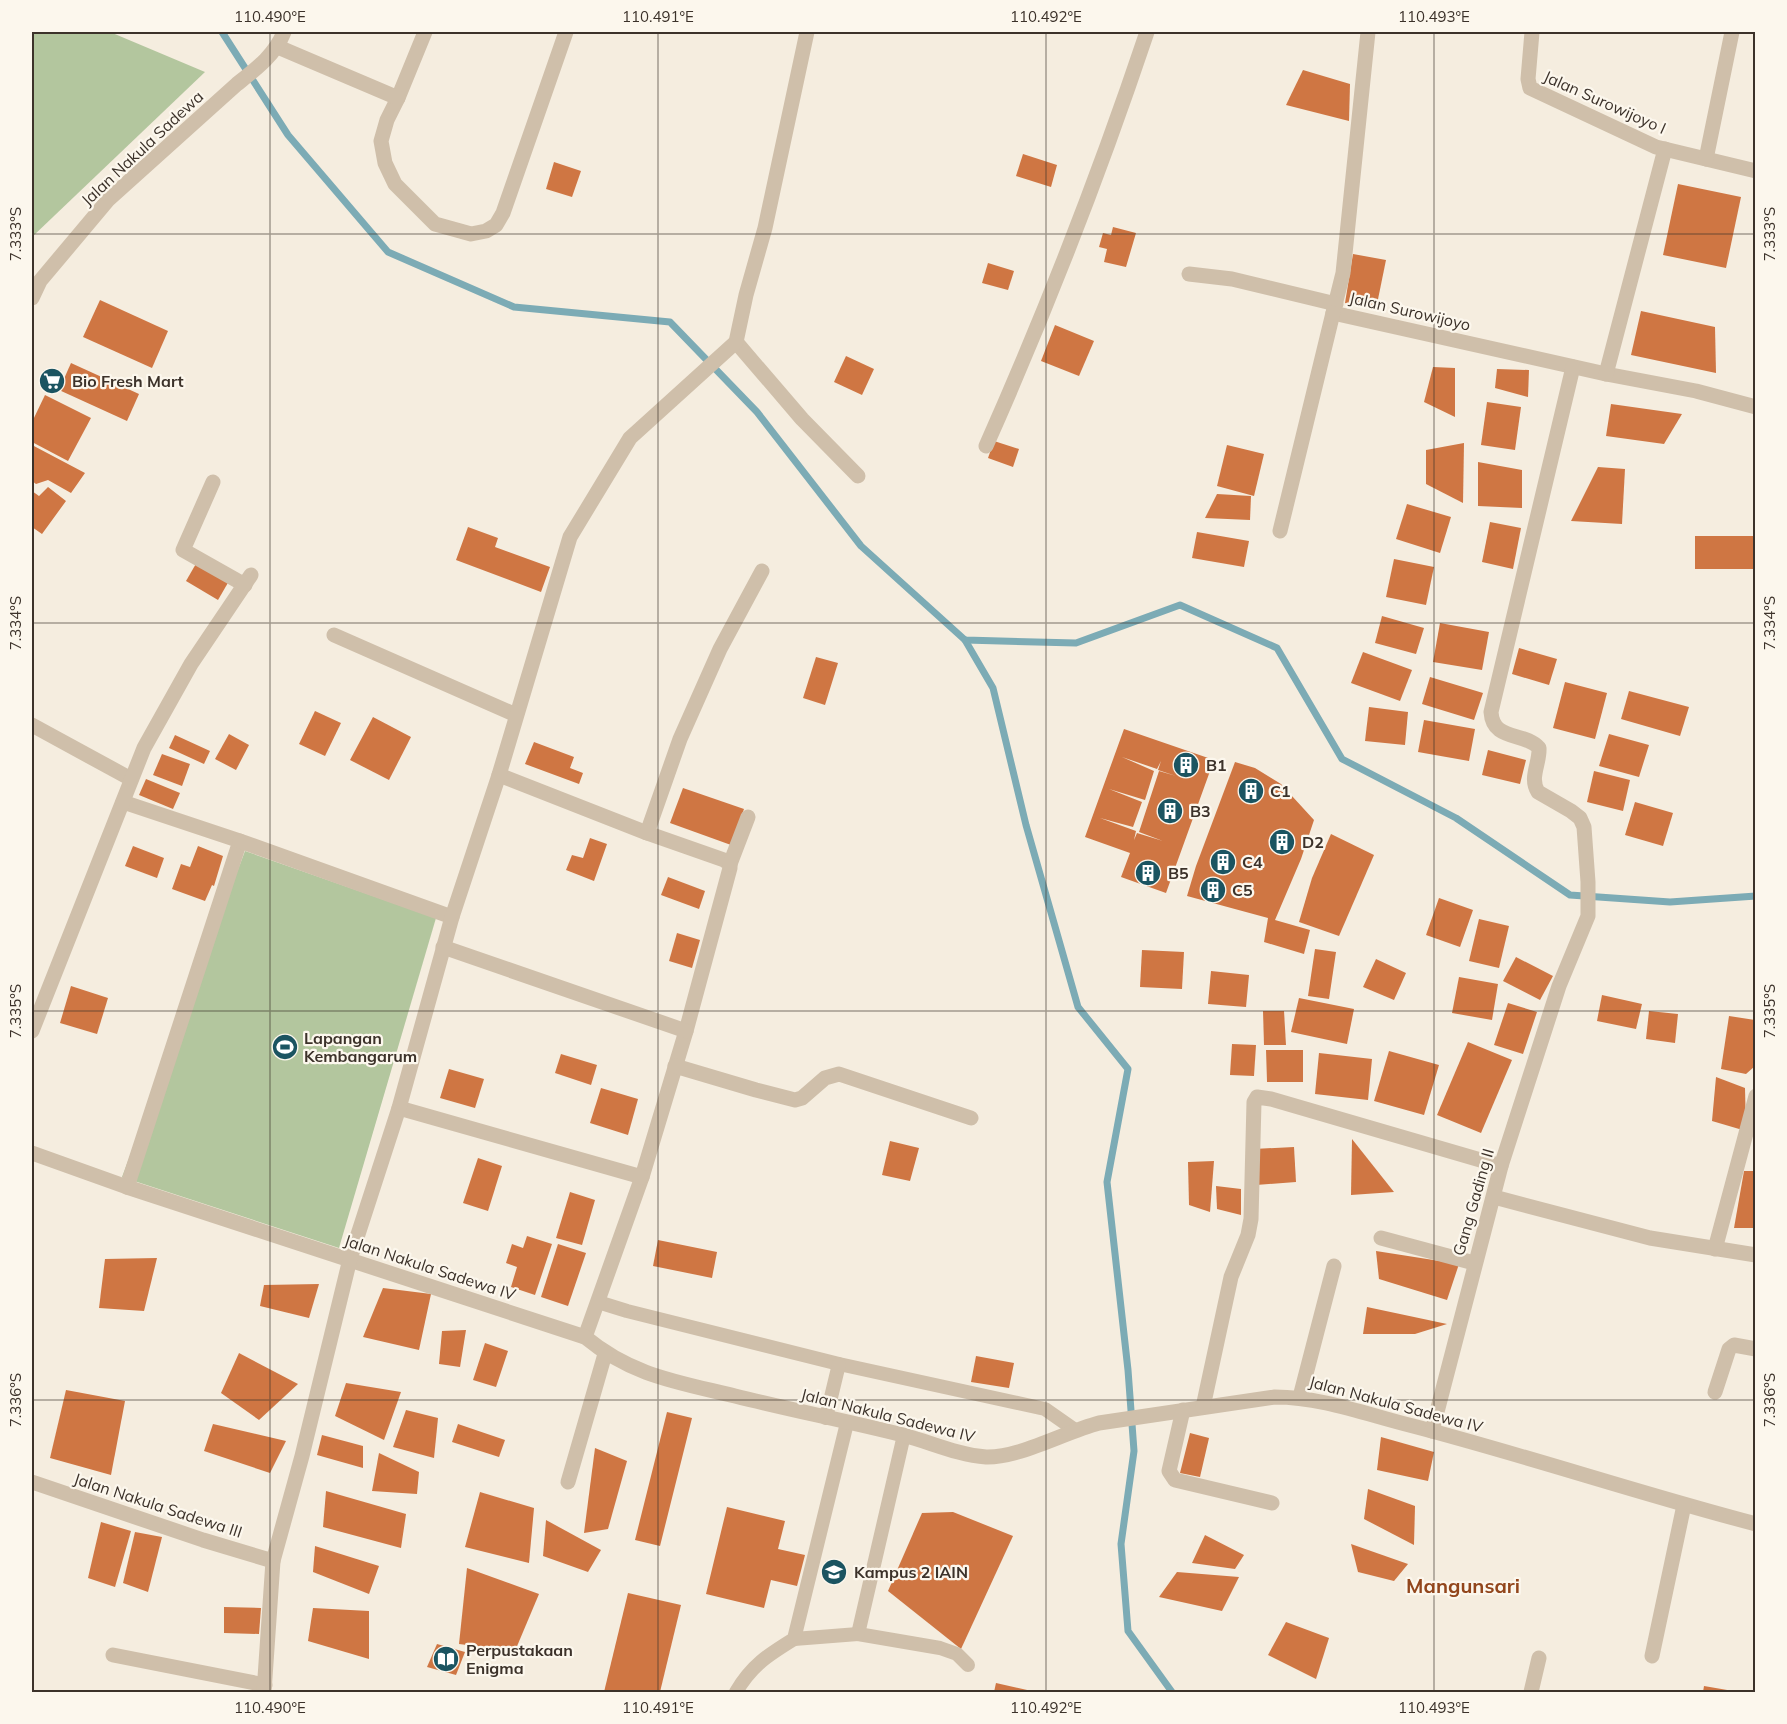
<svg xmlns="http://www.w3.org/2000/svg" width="1787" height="1724" font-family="Mulish,sans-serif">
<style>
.green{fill:#b3c69e}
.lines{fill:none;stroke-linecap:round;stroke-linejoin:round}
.stream{stroke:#7cabb5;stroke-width:7}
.building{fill:#cf7643;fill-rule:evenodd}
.lane{stroke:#cfbfaa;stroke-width:14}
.street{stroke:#cfbfaa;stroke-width:15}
.ticks{fill:none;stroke:#3c322a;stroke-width:1.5;stroke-opacity:0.45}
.labels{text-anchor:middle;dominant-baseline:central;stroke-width:4.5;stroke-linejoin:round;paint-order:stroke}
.street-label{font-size:16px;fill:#3c322a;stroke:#fcf7ed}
.poi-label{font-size:16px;font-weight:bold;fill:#3c322a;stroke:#fcf7ed;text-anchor:start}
.quarter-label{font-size:20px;font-weight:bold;fill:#92461c;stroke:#fcf7ed}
.neatline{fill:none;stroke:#3c322a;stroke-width:2}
.ticks-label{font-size:15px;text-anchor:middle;fill:#3c322a}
</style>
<rect width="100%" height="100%" fill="#f5eddf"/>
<g class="green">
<path d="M32,32H110L205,72L32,237Z"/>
<path d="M245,851L436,918L339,1248L122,1177Z"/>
</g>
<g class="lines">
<g class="stream">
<path d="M222,32L288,135L388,252L514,307L670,322L757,412L861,546L965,640L1076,643L1180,605L1277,648L1342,759L1456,818L1570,895L1670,902L1756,896"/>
<path d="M965,640L993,688L1026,825L1078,1007L1128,1069L1107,1182L1128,1370L1134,1451L1121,1544L1128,1631L1172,1692"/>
</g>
</g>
<g class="building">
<path d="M1303,70L1350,84L1349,121L1286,105Z"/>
<path d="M1023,154L1057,165L1051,187L1016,176Z"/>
<path d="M554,162L581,171L572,197L546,189Z"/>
<path d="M1678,184L1741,197L1726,268L1663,255Z"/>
<path d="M1113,227L1136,233L1126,267L1104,262L1107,249L1099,247L1103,233L1111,235Z"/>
<path d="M1353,254L1386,260L1376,309L1345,303Z"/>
<path d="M988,263L1014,271L1008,290L982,283Z"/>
<path d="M100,300L168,331L152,368L83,337Z"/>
<path d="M1641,311L1715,327L1716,373L1631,355Z"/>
<path d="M1055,325L1094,341L1079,376L1041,361Z"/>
<path d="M846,356L874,369L862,395L834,382Z"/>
<path d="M71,363L139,394L127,421L59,390Z"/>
<path d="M1433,367L1455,368V417L1424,402Z"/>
<path d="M1497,369L1529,370L1528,397L1495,388Z"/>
<path d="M45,395L91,418L68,461L32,442V422Z"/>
<path d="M1487,402L1521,407L1515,450L1481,445Z"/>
<path d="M1611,404L1682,414L1664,444L1606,436Z"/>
<path d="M994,441L1019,449L1013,467L988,458Z"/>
<path d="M1464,443L1463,503L1426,484V450Z"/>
<path d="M32,445L85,473L71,493L48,480L36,484L32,481Z"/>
<path d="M1227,445L1264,454L1254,496L1217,486Z"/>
<path d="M1478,462L1522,470V508L1478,506Z"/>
<path d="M1598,467L1625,469L1622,524L1571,521Z"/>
<path d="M48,487L66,501L42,534L32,527V491L39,496Z"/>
<path d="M1217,494L1251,496L1250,520L1205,518Z"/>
<path d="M1407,504L1451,517L1440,553L1396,539Z"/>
<path d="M1490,522L1521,528L1513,569L1482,562Z"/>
<path d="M468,527L498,538L495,547L550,567L541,592L456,560Z"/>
<path d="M1197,532L1249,541L1244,567L1192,558Z"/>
<rect x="1695" y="536" width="60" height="33"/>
<path d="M1394,559L1434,567L1426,605L1386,597Z"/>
<path d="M197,562L229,581L218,600L186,581Z"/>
<path d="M1382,616L1424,628L1416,654L1375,643Z"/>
<path d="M1440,623L1489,632L1482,670L1433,662Z"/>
<path d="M1519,648L1557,659L1549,685L1512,674Z"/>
<path d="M1363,652L1412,670L1400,701L1351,683Z"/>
<path d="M816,657L838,663L825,705L803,698Z"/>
<path d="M1430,677L1483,693L1474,720L1422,704Z"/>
<path d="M1565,682L1607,693L1595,739L1553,728Z"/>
<path d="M1629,691L1689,707L1680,736L1621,719Z"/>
<path d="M1369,707L1408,712L1405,745L1365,741Z"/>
<path d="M315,711L341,723L325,756L299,744Z"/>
<path d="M373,717L411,737L389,780L350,760Z"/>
<path d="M1424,720L1475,729L1469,761L1418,752Z"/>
<path d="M1124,729L1214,760L1166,893L1121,877L1130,853L1085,837ZM1122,757L1157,769L1161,761L1158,770L1176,776L1159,771L1139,832L1163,841L1137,833L1134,840L1136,831L1100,818L1133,827L1142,802L1109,789L1145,800L1154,771Z"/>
<path d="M229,734L249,745L236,770L215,759Z"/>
<path d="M1609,734L1649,745L1639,777L1599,766Z"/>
<path d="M175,735L210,751L204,764L169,748Z"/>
<path d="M534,742L574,757L570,768L583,773L579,784L525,764Z"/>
<path d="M1488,750L1526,760L1520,784L1482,775Z"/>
<path d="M162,754L190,764L182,786L153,775Z"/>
<path d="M1235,762L1255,768L1281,784L1314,820L1301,859L1275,920L1310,930L1304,954L1264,942L1268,918L1187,896L1196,866Z"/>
<path d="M1594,771L1630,780L1623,811L1587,802Z"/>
<path d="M146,779L180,793L173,809L139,795Z"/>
<path d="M683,788L744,809L731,845L670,823Z"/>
<path d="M1635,802L1673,813L1663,846L1625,835Z"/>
<path d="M1331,834L1374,855L1339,936L1299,922L1312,878Z"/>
<path d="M590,838L607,844L594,881L566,870L572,855L583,858Z"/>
<path d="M133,846L164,858L157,878L125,866Z"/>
<path d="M198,846L223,856L214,886L212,885L205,901L172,889L181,864L190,867Z"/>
<path d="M668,877L705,891L699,909L661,895Z"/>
<path d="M1439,898L1473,910L1460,947L1426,935Z"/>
<path d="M1479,919L1509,926L1499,968L1469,961Z"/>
<path d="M677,933L700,940L692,968L669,961Z"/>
<path d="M1315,949L1336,952L1329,999L1308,996Z"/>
<path d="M1142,950L1184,952L1182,989L1140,987Z"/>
<path d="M1516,957L1553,976L1540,1000L1503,981Z"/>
<path d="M1376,959L1406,973L1394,1000L1363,987Z"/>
<path d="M1211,971L1249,975L1246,1007L1208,1004Z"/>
<path d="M1459,977L1498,984L1492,1020L1452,1013Z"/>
<path d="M71,986L108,998L97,1034L60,1023Z"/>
<path d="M1602,995L1642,1004L1636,1029L1597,1021Z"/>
<path d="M1299,998L1354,1009L1347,1044L1291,1032Z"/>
<path d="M1508,1003L1537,1012L1523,1054L1494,1045Z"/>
<path d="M1263,1011H1284L1286,1045H1264Z"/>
<path d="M1649,1011L1678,1014L1675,1043L1646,1039Z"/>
<path d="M1729,1016L1755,1020V1066L1746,1074L1721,1069Z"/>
<path d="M1468,1042L1512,1060L1481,1133L1437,1115Z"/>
<path d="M1232,1044L1256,1045L1254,1076L1230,1075Z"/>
<path d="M1266,1050H1303V1082H1267Z"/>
<path d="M1389,1051L1439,1065L1424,1115L1374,1101Z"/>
<path d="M1319,1053L1372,1059L1368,1100L1315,1094Z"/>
<path d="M561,1054L597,1065L591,1085L555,1073Z"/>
<path d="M449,1069L484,1079L475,1108L440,1098Z"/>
<path d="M1716,1077L1745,1088L1746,1131L1712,1121Z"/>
<path d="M601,1088L638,1099L628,1135L590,1123Z"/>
<path d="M1352,1139L1394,1192L1351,1195Z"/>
<path d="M890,1141L919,1148L910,1181L882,1175Z"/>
<path d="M1294,1147L1296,1182L1256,1185L1254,1149Z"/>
<path d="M478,1158L502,1166L488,1211L463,1203Z"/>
<path d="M1214,1161L1210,1212L1189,1205L1188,1162Z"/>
<path d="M1744,1171H1755V1228H1734Z"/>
<path d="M1216,1186L1241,1189V1215L1217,1209Z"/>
<path d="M570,1192L595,1200L582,1245L556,1238Z"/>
<path d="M527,1236L552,1244L535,1295L511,1287L517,1267L506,1263L512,1244L523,1248Z"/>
<path d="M658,1240L717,1252L712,1278L653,1266Z"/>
<path d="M558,1244L586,1253L568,1306L541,1297Z"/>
<path d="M1376,1251L1459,1264L1447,1300L1379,1279Z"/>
<path d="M157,1258L144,1311L99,1308L105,1259Z"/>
<path d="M319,1284L309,1318L260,1306L264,1285Z"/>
<path d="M383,1288L431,1294L419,1350L363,1337Z"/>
<path d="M1367,1307L1447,1324L1415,1334H1363Z"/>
<path d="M466,1330L460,1367L439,1364L442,1331Z"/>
<path d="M485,1343L508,1351L496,1387L473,1380Z"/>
<path d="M239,1353L298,1384L259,1420L221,1393Z"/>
<path d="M976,1356L1014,1363L1009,1388L971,1382Z"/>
<path d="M346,1383L401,1392L384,1440L335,1416Z"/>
<path d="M66,1390L125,1401L111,1475L50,1458Z"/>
<path d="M406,1410L438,1418L434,1458L393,1447Z"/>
<path d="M667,1412L692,1418L660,1546L635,1540Z"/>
<path d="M213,1424L286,1441L270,1473L204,1451Z"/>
<path d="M458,1424L505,1440L499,1457L452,1442Z"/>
<path d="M1190,1433L1209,1438L1200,1477L1180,1473Z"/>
<path d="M322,1435L363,1446V1468L317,1455Z"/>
<path d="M1381,1437L1434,1452L1428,1481L1377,1470Z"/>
<path d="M595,1448L627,1461L608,1529L584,1533Z"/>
<path d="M379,1453L419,1472L417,1494L372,1491Z"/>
<path d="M1368,1489L1415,1506L1414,1545L1364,1519Z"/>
<path d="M326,1491L406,1514L401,1548L323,1527Z"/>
<path d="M480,1492L534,1508L529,1563L465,1547Z"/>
<path d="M727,1507L785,1521L778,1549L805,1555L797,1586L771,1580L764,1608L706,1594Z"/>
<path d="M953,1512L1013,1536L961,1649L888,1591L922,1513Z"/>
<path d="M546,1520L601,1550L588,1572L543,1556Z"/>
<path d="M101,1522L131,1531L115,1587L88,1578Z"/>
<path d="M135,1532L162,1537L148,1592L123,1583Z"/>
<path d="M1205,1535L1244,1555L1235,1569L1192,1563Z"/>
<path d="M1351,1544L1408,1564L1394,1581L1358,1572Z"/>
<path d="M315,1546L379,1566L369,1594L313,1572Z"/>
<path d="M467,1568L539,1594L515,1651L459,1644Z"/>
<path d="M1177,1572L1239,1577L1222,1611L1159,1597Z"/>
<path d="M628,1593L681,1605L660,1692H604Z"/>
<path d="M224,1607L261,1608L259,1634L224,1633Z"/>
<path d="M313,1608L369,1611V1659L308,1641Z"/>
<path d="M1286,1622L1329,1638L1316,1679L1268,1655Z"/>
<path d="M437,1644L465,1652L456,1675L427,1667Z"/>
<path d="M996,1683L1036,1692H994Z"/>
<path d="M1704,1686L1733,1691V1692H1703Z"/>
</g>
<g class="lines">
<g class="lane">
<path d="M598,1302L627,1311L839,1364L1045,1409L1075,1430"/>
<path d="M826,1418L839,1364"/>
<path d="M904,1435L858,1634L940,1648L957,1654L968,1665"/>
<path d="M794,1639L858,1634"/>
<path d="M736,1692C752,1665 768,1655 794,1639L847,1423"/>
</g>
<g class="street">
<path d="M425,32L398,98L387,120L381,141L385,163L395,184L435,224L471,234L486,231L496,225L503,213L566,32"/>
<path d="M1368,32L1343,273L1333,313L1606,374L1696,391L1756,407"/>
<path d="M1532,32L1528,79L1530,88L1656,147L1756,171"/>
<path d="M278,47L398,98"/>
<path d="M1706,159L1732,32"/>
<path d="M1189,274L1232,279L1336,304"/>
<path d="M32,298L40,281L108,200L237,84C256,69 275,55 284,32"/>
<path d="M736,342L802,419L858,476"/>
<path d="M1606,374L1665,149"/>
<path d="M986,446C1046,311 1100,172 1147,32"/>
<path d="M213,482L183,550L245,585"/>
<path d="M1280,531L1333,313"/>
<path d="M334,635L516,715"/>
<path d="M32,725L131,779"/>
<path d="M499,775L647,833L724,860L730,864V868L686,1031L642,1177L585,1337"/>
<path d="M123,802L240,841L127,1187"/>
<path d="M647,833L680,739L720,649L762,571"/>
<path d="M240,841L452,917"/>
<path d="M730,864L748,817"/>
<path d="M443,947L686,1031"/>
<path d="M32,1031L144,748L191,664L251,575"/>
<path d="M675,1066L756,1090L795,1100L802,1098L825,1078L839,1074L971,1118"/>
<path d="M399,1108L642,1177"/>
<path d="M32,1153L127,1187L585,1337C632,1376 678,1382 735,1396C791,1410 847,1421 903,1435C930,1442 958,1455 986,1457C1019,1458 1065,1432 1099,1423L1275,1397C1322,1397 1368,1415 1413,1426C1528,1456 1641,1494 1756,1524"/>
<path d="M1494,1197L1650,1238L1756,1255"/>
<path d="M1381,1238L1474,1263"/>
<path d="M1715,1249L1756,1096"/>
<path d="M1715,1392L1729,1349L1734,1345L1756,1349"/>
<path d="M1300,1397L1334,1266"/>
<path d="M1203,1407L1231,1277L1248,1235L1251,1219L1254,1102L1257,1097L1271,1099L1501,1166"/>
<path d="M1183,1410L1169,1471L1175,1480L1272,1503"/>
<path d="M1432,1431L1501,1166L1559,986L1588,916V882L1584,827L1580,818L1571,811L1538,792C1529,778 1540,763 1539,748C1524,731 1493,742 1491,712L1573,367"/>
<path d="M32,1482L203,1540L273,1561"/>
<path d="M568,1482L605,1354"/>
<path d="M113,1655L265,1685"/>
<path d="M1652,1656L1684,1505"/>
<path d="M264,1692L273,1561L302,1456L350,1259L399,1108L452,917L499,775L570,537L630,438L736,342L746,295L765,228L807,32"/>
<path d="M1531,1692L1539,1658"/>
</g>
</g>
<path class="ticks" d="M270,32V1692M658,32V1692M1046,32V1692M1434,32V1692M32,234H1756M32,623H1756M32,1011H1756M32,1400H1756"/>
<defs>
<g id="supermarket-disc" transform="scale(1.35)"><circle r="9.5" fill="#1b5461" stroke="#fcf7ed"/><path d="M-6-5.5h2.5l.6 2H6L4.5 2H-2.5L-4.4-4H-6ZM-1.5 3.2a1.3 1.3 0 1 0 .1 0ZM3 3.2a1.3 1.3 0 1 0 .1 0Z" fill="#fff"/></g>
<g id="building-disc" transform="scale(1.35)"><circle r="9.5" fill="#1b5461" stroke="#fcf7ed"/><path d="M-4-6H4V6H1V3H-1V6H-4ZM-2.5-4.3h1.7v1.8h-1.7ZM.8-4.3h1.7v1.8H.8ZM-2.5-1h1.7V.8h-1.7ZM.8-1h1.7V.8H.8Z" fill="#fff"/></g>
<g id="stadium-disc" transform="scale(1.35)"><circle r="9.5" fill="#1b5461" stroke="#fcf7ed"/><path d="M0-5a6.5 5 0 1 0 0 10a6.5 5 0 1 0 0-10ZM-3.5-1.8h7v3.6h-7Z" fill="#fff"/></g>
<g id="university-disc" transform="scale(1.35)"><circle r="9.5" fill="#1b5461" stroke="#fcf7ed"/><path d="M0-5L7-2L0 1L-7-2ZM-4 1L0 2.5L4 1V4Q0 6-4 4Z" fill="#fff"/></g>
<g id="library-disc" transform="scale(1.35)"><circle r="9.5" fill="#1b5461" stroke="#fcf7ed"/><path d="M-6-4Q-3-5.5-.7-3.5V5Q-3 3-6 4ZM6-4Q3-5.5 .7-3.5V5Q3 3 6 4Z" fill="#fff"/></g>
</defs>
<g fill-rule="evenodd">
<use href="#supermarket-disc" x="52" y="381"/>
<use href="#building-disc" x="1186" y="765"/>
<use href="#building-disc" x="1251" y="791"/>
<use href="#building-disc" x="1170" y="811"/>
<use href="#building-disc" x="1282" y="842"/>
<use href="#building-disc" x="1223" y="862"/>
<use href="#building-disc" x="1148" y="873"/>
<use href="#building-disc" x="1213" y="890"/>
<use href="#stadium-disc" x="285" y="1047"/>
<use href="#university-disc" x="834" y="1572"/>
<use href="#library-disc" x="446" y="1659"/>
</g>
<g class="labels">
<g class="street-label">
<text transform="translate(1605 102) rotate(24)">Jalan Surowijoyo I</text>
<text transform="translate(142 148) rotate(-43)">Jalan Nakula Sadewa</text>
<text transform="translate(1410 311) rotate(13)">Jalan Surowijoyo</text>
<text transform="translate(1473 1202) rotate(-74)">Gang Gading II</text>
<text transform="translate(430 1267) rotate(18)">Jalan Nakula Sadewa IV</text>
<text transform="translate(1396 1404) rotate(15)">Jalan Nakula Sadewa IV</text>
<text transform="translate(888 1415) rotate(14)">Jalan Nakula Sadewa IV</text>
<text transform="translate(158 1505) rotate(18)">Jalan Nakula Sadewa III</text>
</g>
<g class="poi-label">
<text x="72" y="381">Bio Fresh Mart</text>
<text x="1206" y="765">B1</text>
<text x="1270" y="791">C1</text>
<text x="1190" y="811">B3</text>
<text x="1302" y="842">D2</text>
<text x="1242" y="862">C4</text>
<text x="1168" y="873">B5</text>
<text x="1232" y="890">C5</text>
<text x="304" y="1038">Lapangan<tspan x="304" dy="18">Kembangarum</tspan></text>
<text x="854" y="1572">Kampus 2 IAIN</text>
<text x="466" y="1650">Perpustakaan<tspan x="466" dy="18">Enigma</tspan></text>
</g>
<g class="quarter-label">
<text x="1463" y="1585">Mangunsari</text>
</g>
</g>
<rect width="1787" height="1724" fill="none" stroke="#fcf7ed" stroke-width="66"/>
<rect x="33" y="33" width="1721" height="1658" class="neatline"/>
<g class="ticks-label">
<text x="270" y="22">110.490°E</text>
<text x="658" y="22">110.491°E</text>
<text x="1046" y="22">110.492°E</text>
<text x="1434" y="22">110.493°E</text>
<text transform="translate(16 234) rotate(-90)" y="5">7.333°S</text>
<text transform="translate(1770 234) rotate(-90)" y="5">7.333°S</text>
<text transform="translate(16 623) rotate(-90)" y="5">7.334°S</text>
<text transform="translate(1770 623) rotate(-90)" y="5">7.334°S</text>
<text transform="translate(16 1011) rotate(-90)" y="5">7.335°S</text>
<text transform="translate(1770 1011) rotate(-90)" y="5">7.335°S</text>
<text transform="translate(16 1400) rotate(-90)" y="5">7.336°S</text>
<text transform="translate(1770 1400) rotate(-90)" y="5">7.336°S</text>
<text x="270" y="1713">110.490°E</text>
<text x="658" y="1713">110.491°E</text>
<text x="1046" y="1713">110.492°E</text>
<text x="1434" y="1713">110.493°E</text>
</g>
</svg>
